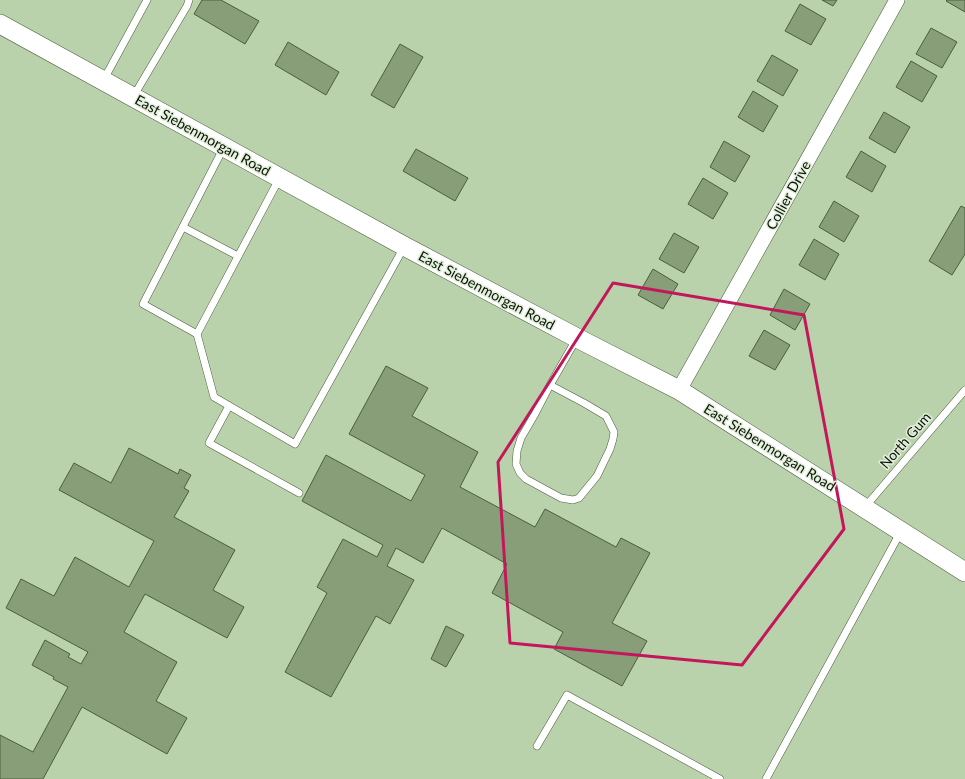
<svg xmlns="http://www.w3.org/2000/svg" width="965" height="779" font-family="Lato,sans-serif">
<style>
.building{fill:#889e79;stroke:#4a5e3c}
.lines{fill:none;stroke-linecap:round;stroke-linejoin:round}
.service-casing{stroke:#485c3a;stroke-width:8}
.minor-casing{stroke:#485c3a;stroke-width:16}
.tertiary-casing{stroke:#485c3a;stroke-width:20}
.service{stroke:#fff;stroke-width:7}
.minor{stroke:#fff;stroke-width:15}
.tertiary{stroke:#fff;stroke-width:19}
.marked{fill:none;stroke:#c2185b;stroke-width:3;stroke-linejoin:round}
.labels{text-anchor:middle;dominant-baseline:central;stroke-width:3;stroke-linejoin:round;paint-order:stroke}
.street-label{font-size:14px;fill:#0b1306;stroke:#e2efdb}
</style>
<rect width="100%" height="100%" fill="#bad2ab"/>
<g class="building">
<path d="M202,0H221L259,21L245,44L194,14Z"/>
<path d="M822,0H837L833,6Z"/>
<path d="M947,0H965V12L946,1Z"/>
<path d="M800,4L826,19L811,45L785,31Z"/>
<path d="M931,28L957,42L942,68L916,54Z"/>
<path d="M288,42L339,72L326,95L275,65Z"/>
<path d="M400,44L423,57L394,108L371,95Z"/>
<path d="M772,55L798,70L783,96L757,81Z"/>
<path d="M911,61L937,76L922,102L896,87Z"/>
<path d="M753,91L778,106L763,132L738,117Z"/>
<path d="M884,112L910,127L895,153L869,138Z"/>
<path d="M724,141L750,156L735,182L710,167Z"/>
<path d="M416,149L468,178L455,201L403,171Z"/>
<path d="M861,151L886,166L872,192L846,177Z"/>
<path d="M703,178L728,193L713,219L688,204Z"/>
<path d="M834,201L859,216L844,242L819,227Z"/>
<path d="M961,206L965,208V254L952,275L929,261Z"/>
<path d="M674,233L699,247L684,273L659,259Z"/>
<path d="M814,239L839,254L825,280L799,265Z"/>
<path d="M653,269L678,284L663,309L638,295Z"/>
<path d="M784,289L810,304L795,330L770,315Z"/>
<path d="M764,330L790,345L775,370L749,356Z"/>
<path d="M386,366L428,388L412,416L478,452L460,487L535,527L545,509L616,547L621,538L650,553L612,623L647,641L622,686L554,649L563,632L492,593L507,564L442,528L423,563L396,548L387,566L414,580L390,624L376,616L331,697L285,672L327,593L317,587L343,539L377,557L383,545L302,501L326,455L411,501L425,475L349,434Z"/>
<path d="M129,448L178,474L180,469L191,475L184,488L189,491L174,517L235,550L213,590L244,607L227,638L145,594L124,632L177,662L156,701L187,718L167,754L82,707L43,779H0V735L33,752L68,687L53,679L54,677L32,665L45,640L70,654L68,657L81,664L88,652L6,608L21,579L54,596L75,557L129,587L154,541L59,490L74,463L111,483Z"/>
<path d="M446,626L464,635L446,667L431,659Z"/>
</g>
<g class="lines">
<g class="service-casing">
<g id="service">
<path d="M103,81L147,0"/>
<path d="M133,97L187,6L189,0"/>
<path d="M279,179L197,334L214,397L295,444L404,247"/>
<path d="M183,227L238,256"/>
<path d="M197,334L143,304L224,147"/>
<path d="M550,385L584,403L606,416L614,432L613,439L610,449L597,476L579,498L573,500L561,498L526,479L520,473L516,464L517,451L521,438L535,414L550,385L577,338"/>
<path d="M229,406L209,443L299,493"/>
<path d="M865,507L965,390"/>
<path d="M537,746L567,695L720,779"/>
<path d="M766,779L900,533"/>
</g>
</g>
<g class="minor-casing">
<path id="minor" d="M679,390L897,0"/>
</g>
<g class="tertiary-casing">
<path id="tertiary" d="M0,24L404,246L577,338L679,390L965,572"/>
</g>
<use href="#service" class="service"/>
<use href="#minor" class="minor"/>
<use href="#tertiary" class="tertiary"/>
</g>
<path class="marked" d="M613,283L804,315L844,529L742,665L510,643L498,462Z"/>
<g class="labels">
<g class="street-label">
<text transform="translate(203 135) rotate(29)">East Siebenmorgan Road</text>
<text transform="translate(788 195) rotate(-61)">Collier Drive</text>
<text transform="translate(487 290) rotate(28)">East Siebenmorgan Road</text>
<text transform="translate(905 440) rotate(-49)">North Gum</text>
<text transform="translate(770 447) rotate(32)">East Siebenmorgan Road</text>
</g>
</g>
</svg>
